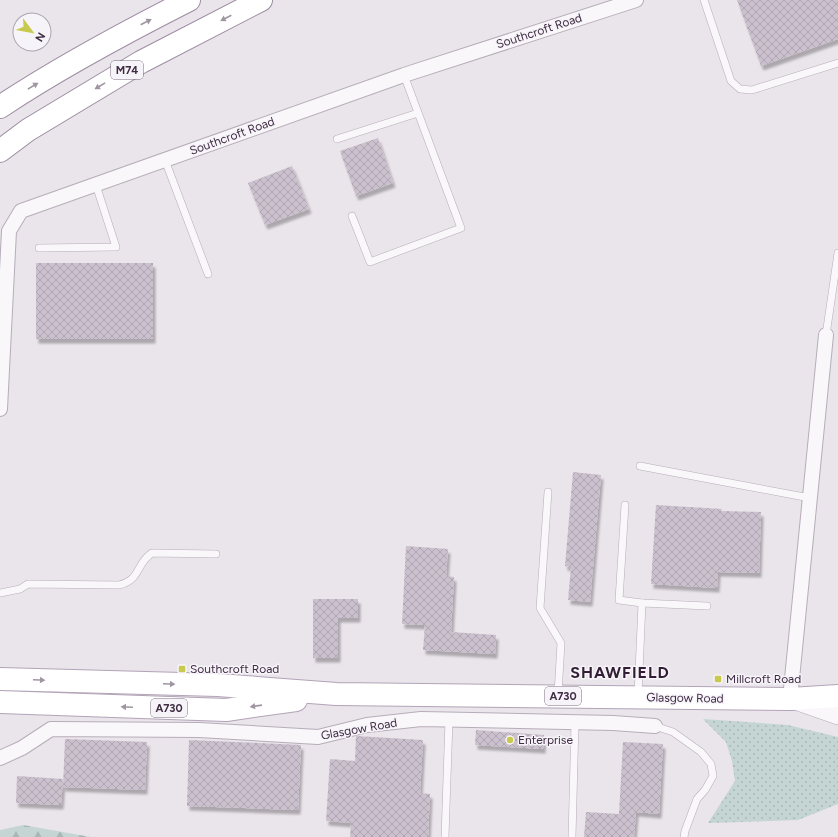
<svg xmlns="http://www.w3.org/2000/svg" width="838" height="837" font-family="Figtree,sans-serif">
<style>
.forest{fill:url(#forest-firs)}
.park{fill:url(#park-dots)}
.building{fill:url(#building-cross-hatch);filter:url(#shadow)}
.lines{fill:none;stroke-linecap:round;stroke-linejoin:round}
.service-casing{stroke:#b7adb9;stroke-width:8}
.minor-casing{stroke:#b7adb9;stroke-width:16}
.tertiary-casing{stroke:#b7adb9;stroke-width:18}
.primary-casing{stroke:#b2a4b7;stroke-width:24}
.motorway-casing{stroke:#9d8ca2;stroke-width:24}
.service{stroke:#f9f7fa;stroke-width:7}
.minor{stroke:#f9f7fa;stroke-width:14}
.tertiary{stroke:#f9f7fa;stroke-width:17}
.primary{stroke:#fff;stroke-width:22}
.motorway{stroke:#fff;stroke-width:22}
.oneway{fill:#9f96a1}
.poi-dot{fill:#c8ca4f;stroke:#f7f4f9;stroke-width:1.5}
.labels{text-anchor:middle;dominant-baseline:central;stroke-width:3;stroke-linejoin:round;paint-order:stroke}
.shield{fill:#f7f4f9;stroke:#76687a;stroke-width:1}
.shield-label{font-size:11px;font-weight:bold;fill:#3f2c43}
.street-label{font-size:12px;fill:#3f2c43;stroke:#f7f4f9}
.poi-label{font-size:12px;fill:#3f2c43;stroke:#f7f4f9;text-anchor:start}
.district-label{font-size:16px;font-weight:bold;letter-spacing:1px;fill:#311e34;stroke:#f7f4f9}
</style>
<defs>
<pattern id="forest-firs" width="22" height="20" patternUnits="userSpaceOnUse"><rect width="22" height="20" fill="#c5d5d4"/><path d="M5 1l3.5 6h-7zM16 11l3.5 6h-7z" fill="#aab7b7"/></pattern>
<pattern id="park-dots" width="8" height="8" patternUnits="userSpaceOnUse"><rect width="8" height="8" fill="#c5d5d4"/><path d="M2 2h.1M6 6h.1" fill="none" stroke="#aab7b7" stroke-width="1.8" stroke-linecap="round"/></pattern>
<pattern id="building-cross-hatch" width="8" height="8" patternUnits="userSpaceOnUse"><rect width="8" height="8" fill="#cbc1ce"/><path d="M0 0l8 8M0 8l8-8" fill="none" stroke="#afa6b2"/></pattern>
<filter id="shadow"><feDropShadow dx="2.5" dy="4.5" stdDeviation="1" flood-color="#0004"/></filter>
</defs>
<rect width="100%" height="100%" fill="#eae4eb"/>
<path class="forest" d="M23,825L91,837H0V830Z"/>
<path class="park" d="M703,719L788,725L838,737V804L798,820L708,823L735,781L732,761L726,742Z"/>
<g class="building">
<path d="M737,0H838V39L761,66Z"/>
<path d="M378,138L393,183L356,196L340,151Z"/>
<path d="M292,166L309,209L265,225L248,183Z"/>
<rect x="36" y="263" width="117" height="76"/>
<path d="M573,472L601,475L590,602L568,600L571,567L565,566Z"/>
<path d="M656,505L722,509L721,511L761,512L759,573L718,572L717,588L651,584Z"/>
<path d="M406,546L448,549L446,576L454,577L451,632L496,635L495,654L423,650L425,625L402,624Z"/>
<path d="M313,599H358V618H338V658H313Z"/>
<path d="M476,730L544,735L543,749L475,745Z"/>
<path d="M356,736L423,740L420,793L430,794L428,837H350L351,823L326,821L330,759L355,761Z"/>
<path d="M65,739L147,742L145,790L63,787Z"/>
<path d="M189,740L301,745L298,810L187,806Z"/>
<path d="M623,742L663,744L659,814L636,812L634,837H584L586,812L619,814Z"/>
<path d="M17,776L63,779L61,805L16,803Z"/>
</g>
<g class="lines">
<g class="service-casing">
<g id="service">
<path d="M704,0L731,81L740,89L752,90L838,63"/>
<path d="M337,139L418,113"/>
<path d="M165,160L208,274"/>
<path d="M352,216L370,262L461,228L404,75"/>
<path d="M39,248L116,247L96,185"/>
<path d="M826,335L838,253"/>
<path d="M640,466L810,498"/>
<path d="M548,492L540,608L561,643L558,694"/>
<path d="M625,505L619,600L642,603L638,695"/>
<path d="M0,593L20,589L28,584L119,585C141,580 136,563 152,553L216,554"/>
<path d="M642,603L707,606"/>
<path d="M655,726L673,732L701,752L711,764L713,776L705,790L697,799L685,831L684,837"/>
<path d="M445,837L449,720"/>
<path d="M572,837L575,723"/>
</g>
</g>
<g class="minor-casing">
<g id="minor">
<path d="M0,409L9,231L21,211L404,75L636,0"/>
<path d="M790,699L826,335"/>
<path d="M0,758L22,748L51,729L199,730L318,737L367,725L421,719L613,723L655,726"/>
</g>
</g>
<g class="tertiary-casing">
<path id="tertiary" d="M795,701L838,716"/>
</g>
<g class="primary-casing">
<g id="primary">
<path d="M0,679L218,685L336,694L790,699L838,696"/>
<path d="M0,702L226,710L296,700"/>
</g>
</g>
<g class="motorway-casing">
<g id="motorway">
<path d="M0,107C60,67 124,33 189,0"/>
<path d="M0,151L28,130L141,62L261,0"/>
</g>
</g>
<use href="#service" class="service"/>
<use href="#minor" class="minor"/>
<use href="#tertiary" class="tertiary"/>
<use href="#primary" class="primary"/>
<use href="#motorway" class="motorway"/>
</g>
<defs><path id="oneway-solid" d="M-6-.8H1V-3.2L6.5 0L1 3.2V.8H-6Z"/></defs>
<g class="oneway">
<use href="#oneway-solid" transform="translate(226 18) rotate(153)"/>
<use href="#oneway-solid" transform="translate(146 22) rotate(-27)"/>
<use href="#oneway-solid" transform="translate(33 86) rotate(-31)"/>
<use href="#oneway-solid" transform="translate(100 86) rotate(149)"/>
<use href="#oneway-solid" transform="translate(39 680) rotate(2)"/>
<use href="#oneway-solid" transform="translate(169 684) rotate(2)"/>
<use href="#oneway-solid" transform="translate(256 706) rotate(172)"/>
<use href="#oneway-solid" transform="translate(127 707) rotate(-178)"/>
</g>
<g class="poi-dot">
<rect x="178" y="665" width="8" height="8" rx="2"/>
<rect x="714" y="675" width="8" height="8" rx="2"/>
<circle cx="510" cy="740" r="4"/>
</g>
<g class="labels">
<g class="shield">
<rect x="111" y="61" width="32" height="18" rx="3"/>
<rect x="545" y="687" width="36" height="18" rx="3"/>
<rect x="151" y="699" width="36" height="18" rx="3"/>
</g>
<g class="shield-label">
<text x="127" y="70">M74</text>
<text x="563" y="696">A730</text>
<text x="169" y="708">A730</text>
</g>
<g class="street-label">
<text transform="translate(539 31) rotate(-18)">Southcroft Road</text>
<text transform="translate(232 136) rotate(-20)">Southcroft Road</text>
<text transform="translate(685 698) rotate(1)">Glasgow Road</text>
<text transform="translate(359 729) rotate(-10)">Glasgow Road</text>
</g>
<g class="poi-label">
<text x="190" y="669">Southcroft Road</text>
<text x="726" y="679">Millcroft Road</text>
<text x="518" y="740">Enterprise</text>
</g>
<g class="district-label">
<text x="620" y="672">SHAWFIELD</text>
</g>
</g>
<g transform="translate(32 32) rotate(122)"><circle r="19" fill="#f7f4f9" stroke="#ada4b0"/>
<path d="M0-3L7 15L0 10L-7 15Z" fill="#c8ca4f"/>
<text y="-6" font-size="11" font-weight="bold" text-anchor="middle" fill="#3f2c43">N</text>
</g>
</svg>
